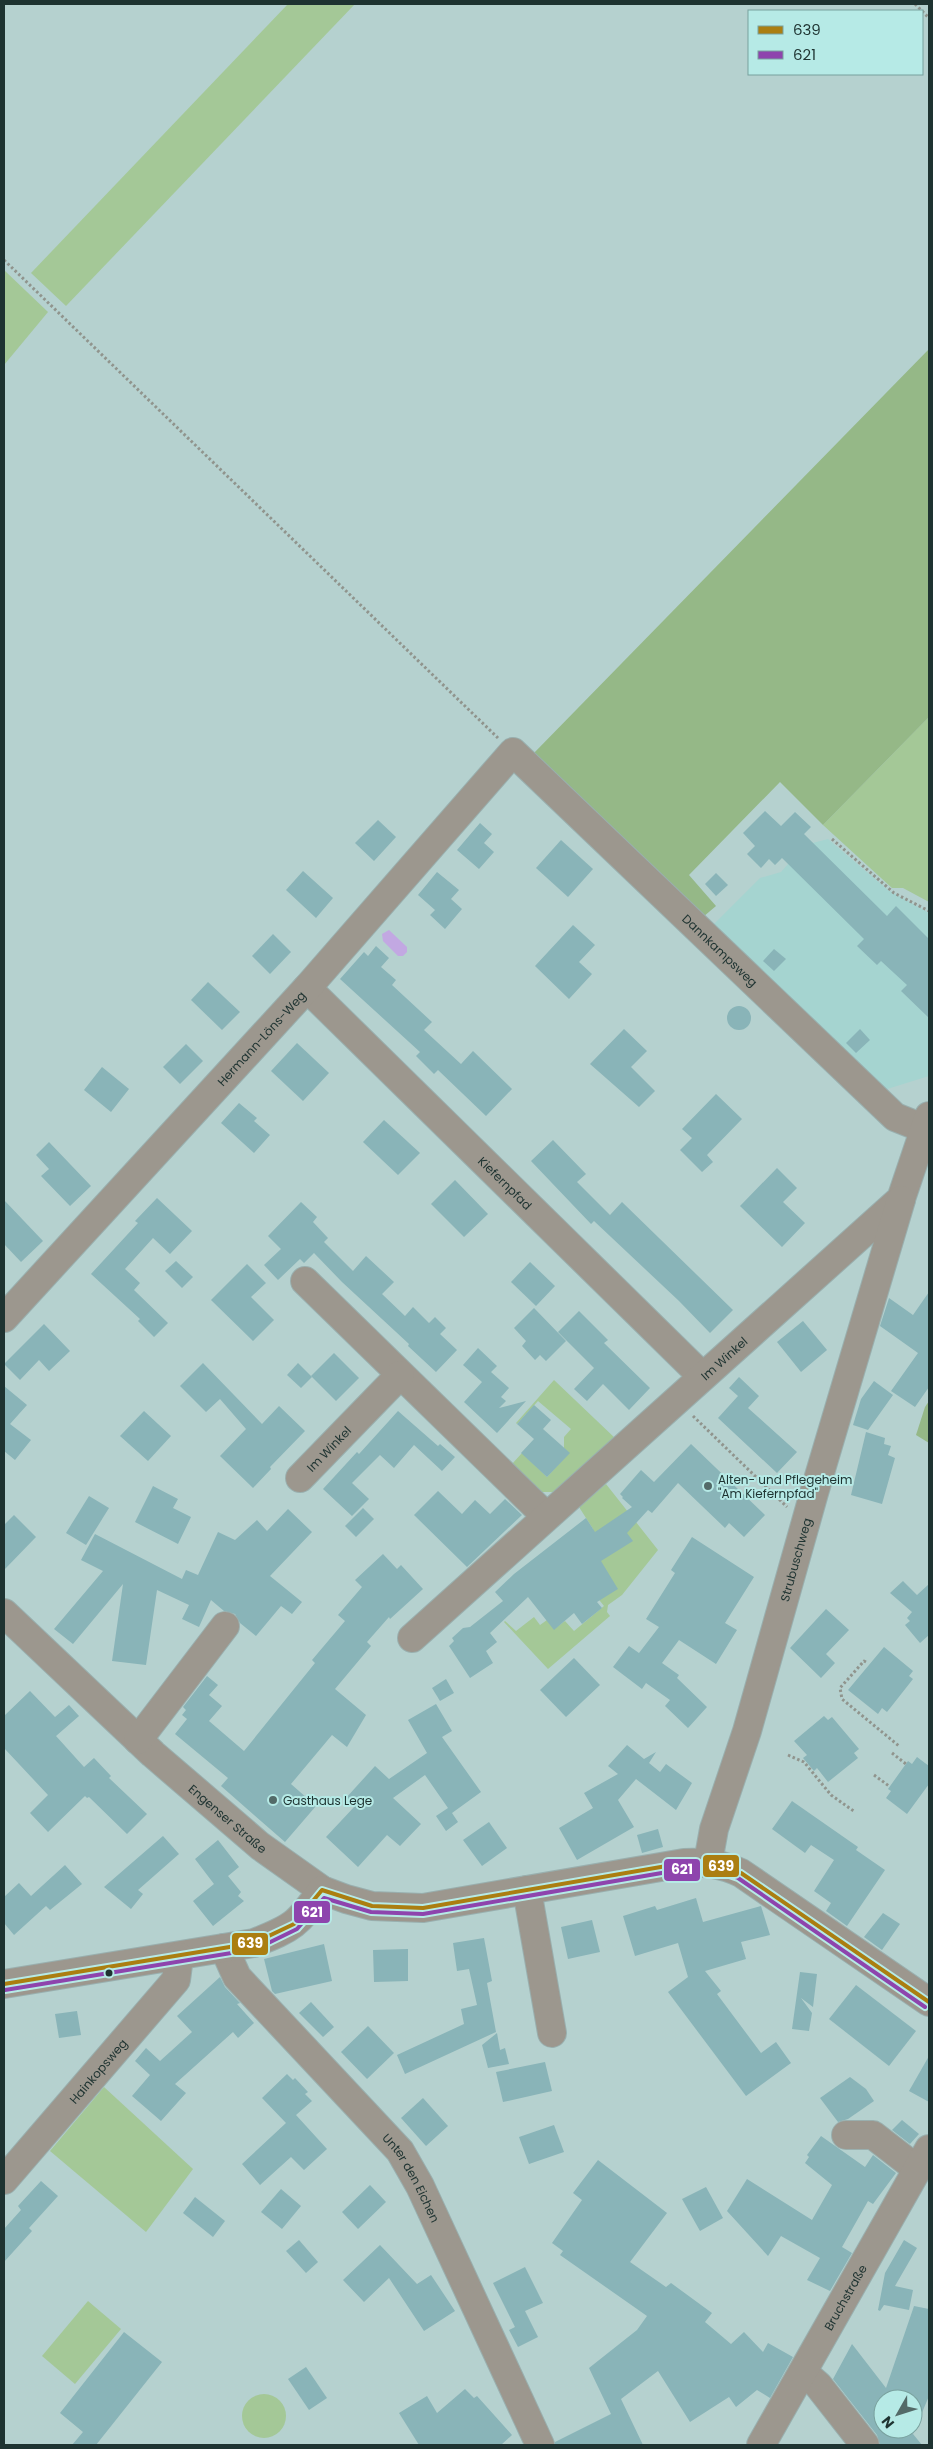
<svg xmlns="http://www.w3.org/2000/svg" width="933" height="2449" font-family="Poppins,sans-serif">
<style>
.built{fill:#a5d4d0}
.green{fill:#a4c897}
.forest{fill:#95b887}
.water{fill:#c2a8e2}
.building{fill:#89b4b8;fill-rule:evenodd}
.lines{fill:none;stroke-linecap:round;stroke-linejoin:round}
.minor-casing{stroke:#99afae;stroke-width:30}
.path{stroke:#90948d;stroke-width:3;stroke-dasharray:2.5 2.5;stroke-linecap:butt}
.minor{stroke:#9c978e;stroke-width:28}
.bus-1-casing{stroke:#b6eae6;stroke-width:8}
.bus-2-casing{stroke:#b6eae6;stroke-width:8}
.bus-1{stroke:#ab7e11;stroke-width:4}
.bus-2{stroke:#8e44ad;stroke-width:4}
.poi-dot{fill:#536a68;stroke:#b6eae6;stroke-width:2}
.bus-dot{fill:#1e3331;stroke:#b6eae6;stroke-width:2}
.labels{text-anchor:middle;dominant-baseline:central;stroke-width:4;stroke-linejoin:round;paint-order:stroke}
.street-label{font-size:12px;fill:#1e3331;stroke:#b6eae6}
.poi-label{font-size:12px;fill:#1e3331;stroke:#b6eae6;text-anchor:start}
.line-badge{stroke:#b6eae6;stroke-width:2}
.badge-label{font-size:14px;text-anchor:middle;font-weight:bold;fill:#fff}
</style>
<rect width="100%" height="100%" fill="#b5d1cf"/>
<path class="built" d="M828,839L888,890L929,913V1076L884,1090L711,927L760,878L781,872L805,845Z"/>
<g class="green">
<path d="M288,4H355L66,306L31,273Z"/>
<path d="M4,270L48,312L4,365Z"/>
<path d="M929,717V902L903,888H892L823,825Z"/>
<path d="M554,1380L616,1439L556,1492H541L512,1464L522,1453L547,1477L569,1453L564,1448V1437L571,1429L538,1401L517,1424L516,1423Z"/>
<path d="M606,1484L658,1550L622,1595L608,1605L607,1612L610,1616L548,1669L504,1622L505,1621L516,1631L534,1617L540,1625L547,1620L554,1629L565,1621L574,1631L604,1606L596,1596L585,1535L593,1529L579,1507Z"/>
<path d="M104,2087L193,2169L146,2232L50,2151Z"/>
<path d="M88,2301L121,2329L75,2384L42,2356Z"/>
<circle cx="264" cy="2416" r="22"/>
</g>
<g class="forest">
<path d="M929,349V717L823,825L780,782L689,875L716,906L703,917L533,754Z"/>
<path d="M929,1401V1443L916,1435L925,1407Z"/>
</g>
<path class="water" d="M389,930L407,947V952L403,956H398L383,941L382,934Z"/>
<g class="building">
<path d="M765,811L781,826L795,812L811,827L804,834L887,916L896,906L929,939V1018L901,991L907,985L881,961L877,965L857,946L864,939L782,858L775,865L769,859L761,868L747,854L755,846L743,833Z"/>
<path d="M378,820L396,837L374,861L355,843Z"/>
<path d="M480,823L492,834L484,843L494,852L479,869L457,850Z"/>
<path d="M561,840L593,869L568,897L536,868Z"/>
<path d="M303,871L333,898L316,918L286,890Z"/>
<path d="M437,872L459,890L451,899L462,909L445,929L430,915L435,910L418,895Z"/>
<path d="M716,873L728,885L716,896L705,884Z"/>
<path d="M573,925L595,945L579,962L592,974L569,999L535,966Z"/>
<path d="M273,934L291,952L270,974L252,956Z"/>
<path d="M376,946L389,958L381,967L396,980L392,985L432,1022L424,1030L461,1064L473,1051L512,1089L486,1116L438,1070L434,1074L416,1056L420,1052L340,979L364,952L368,956Z"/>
<path d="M774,949L786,959L774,971L763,961Z"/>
<path d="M208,982L240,1012L222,1030L191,1000Z"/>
<circle cx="739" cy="1018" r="12"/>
<path d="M624,1029L647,1051L631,1067L655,1091L639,1107L590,1064Z"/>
<path d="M860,1029L870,1040L856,1053L846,1043Z"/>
<path d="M297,1043L329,1073L303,1101L271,1071Z"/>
<path d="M186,1044L203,1061L180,1084L163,1067Z"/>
<path d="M102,1067L129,1089L111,1112L84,1090Z"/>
<path d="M716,1094L742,1119L707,1155L713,1162L702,1172L680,1150L692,1138L682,1129Z"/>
<path d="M239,1103L257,1118L254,1121L270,1135L254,1153L221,1123Z"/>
<path d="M384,1120L420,1153L398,1175L363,1142Z"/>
<path d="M553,1140L586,1174L577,1182L610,1215L622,1202L733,1310L710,1333L679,1301L594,1221L591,1224L531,1161Z"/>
<path d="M49,1142L91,1186L70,1206L41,1176L49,1169L36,1155Z"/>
<path d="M777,1168L797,1188L783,1202L805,1223L782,1247L740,1206Z"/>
<path d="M455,1180L488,1214L464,1237L431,1204Z"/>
<path d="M157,1198L192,1231L170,1254L153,1238L125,1269L140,1283L134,1290L168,1323L154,1337L138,1321L140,1319L91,1274L138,1223L135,1221Z"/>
<path d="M4,1200L43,1241L21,1262L4,1244Z"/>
<path d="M301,1202L317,1217L313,1222L328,1238L324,1242L353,1271L366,1256L394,1282L382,1294L405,1316L413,1307L429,1323L435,1317L446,1328L440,1334L457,1350L436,1372L408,1346L409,1344L342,1282L314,1253L304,1263L300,1259L278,1280L264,1265L281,1249L268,1236Z"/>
<path d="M176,1261L193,1277L182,1288L165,1271Z"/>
<path d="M530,1262L555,1286L536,1306L511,1282Z"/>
<path d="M247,1264L266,1283L251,1297L274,1320L253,1341L211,1300Z"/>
<path d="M929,1292V1387L915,1407L891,1391L918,1353L880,1326L889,1298L913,1315Z"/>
<path d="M534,1308L566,1341L546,1361L540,1355L535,1360L522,1346L526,1341L514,1328Z"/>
<path d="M579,1311L608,1340L604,1343L650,1388L629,1410L603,1384L587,1401L574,1389L594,1368L558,1332Z"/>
<path d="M803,1321L827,1350L801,1372L777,1342Z"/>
<path d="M44,1324L70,1351L49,1371L39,1360L20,1380L4,1364Z"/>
<path d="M478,1348L497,1366L491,1372L509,1388L501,1397L506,1401L499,1408L526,1401L497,1433L464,1402L482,1382L463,1365Z"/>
<path d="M334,1353L359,1378L336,1401L311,1376Z"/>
<path d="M203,1363L262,1424L279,1406L305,1431L270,1467L271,1469L253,1488L220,1456L246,1429L220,1399L206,1412L180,1386Z"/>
<path d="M298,1363L312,1377L301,1388L287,1375Z"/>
<path d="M739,1377L759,1396L748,1408L797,1452L777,1473L718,1418L738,1396L729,1388Z"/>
<path d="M874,1381L893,1395L868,1430L853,1425L861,1399Z"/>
<path d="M4,1386L27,1405L10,1424L31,1440L15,1460L4,1451Z"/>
<path d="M534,1405L551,1420L543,1429L570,1453L547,1477L521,1453L534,1439L517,1424Z"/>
<path d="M144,1411L171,1436L148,1461L120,1436Z"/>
<path d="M398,1411L438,1446L440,1444L455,1457L442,1471L414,1445L394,1468L380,1455L352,1483L369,1499L352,1516L323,1489L357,1452L359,1454Z"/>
<path d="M866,1432L885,1438L884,1444L891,1446L888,1455L895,1458L882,1504L851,1495Z"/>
<path d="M691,1444L765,1515L744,1537L729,1523L725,1528L678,1483L652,1513L648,1510L627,1533L633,1541L601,1561L618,1589L597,1602L602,1608L582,1624L574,1613L554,1630L528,1597L490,1633L497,1642L486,1651L493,1663L470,1678L449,1646L454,1641L452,1638L463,1628L470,1627L503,1601L495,1592L514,1574L586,1518L595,1532L632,1507L622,1498L623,1497L620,1494L641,1470L654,1482Z"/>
<path d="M153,1486L178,1499L173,1508L191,1517L178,1544L135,1522Z"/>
<path d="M438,1491L462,1514L475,1500L490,1514L505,1499L522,1515L467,1567L414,1515Z"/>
<path d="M89,1496L109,1508L86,1545L66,1533Z"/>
<path d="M363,1508L374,1519L356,1537L345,1526Z"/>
<path d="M288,1509L312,1532L270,1576L302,1602L292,1614L281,1606L256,1636L240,1623L235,1614L224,1611L211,1600L199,1627L182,1619L189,1605L157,1590L146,1665L112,1661L123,1584L73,1644L54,1629L103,1571L81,1560L95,1534L182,1579L186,1570L198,1575L218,1532L235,1540L257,1520L267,1531Z"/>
<path d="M14,1515L36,1537L4,1570V1525Z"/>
<path d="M692,1537L754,1577L725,1623L737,1630L716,1664L679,1640L662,1663L679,1675L677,1678L707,1707L688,1728L665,1706L670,1700L646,1683L642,1689L613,1667L629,1646L639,1653L659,1627L646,1619L675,1573L671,1570Z"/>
<path d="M383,1554L397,1569L401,1565L423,1589L390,1619L389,1617L367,1642L371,1646L335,1689L366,1715L347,1747L332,1735L291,1784L316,1806L285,1842L221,1786L228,1778L175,1734L187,1719L182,1715L186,1710L183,1707L207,1676L218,1685L209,1695L222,1706L209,1721L244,1751L315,1663L312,1660L345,1621L338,1615L362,1587L355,1580Z"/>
<path d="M903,1581L917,1595L929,1584V1635L920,1643L905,1625L910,1621L907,1618L912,1612L890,1593Z"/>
<path d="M826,1609L849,1630L826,1654L835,1663L821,1678L790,1648Z"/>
<path d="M884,1647L913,1671L909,1676L913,1679L887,1712L882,1708L878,1714L848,1690Z"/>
<path d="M574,1658L600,1685L566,1717L540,1690Z"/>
<path d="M446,1679L454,1693L440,1701L432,1688Z"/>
<path d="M30,1691L55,1717L69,1705L79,1716L56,1736L84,1767L94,1758L111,1776L109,1778L147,1814L127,1834L89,1797L87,1798L85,1796L48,1832L30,1813L48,1795L4,1748V1716Z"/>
<path d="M436,1704L452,1731L442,1737L481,1792L452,1813L458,1822L446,1831L436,1816L448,1808L425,1775L393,1798L421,1824L400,1846L387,1835L358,1867L326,1837L355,1806L346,1798L375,1766L389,1779L427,1753L408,1720Z"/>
<path d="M824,1716L828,1720L832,1717L859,1749L854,1753L858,1758L828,1782L817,1768L814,1771L803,1758L807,1755L794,1741Z"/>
<path d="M627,1745L644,1759L656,1752L649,1763L660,1772L666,1764L692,1783L676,1810L636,1779L618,1800L634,1827L577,1860L559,1828L593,1808L584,1793L618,1774L608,1766Z"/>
<path d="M917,1757L929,1766V1784L907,1814L886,1798L891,1791L888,1789L908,1761L912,1764Z"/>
<path d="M792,1801L858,1847L856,1850L885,1870L847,1926L826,1911L831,1903L814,1891L834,1860L811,1845L805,1853L772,1829Z"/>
<path d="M489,1822L507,1848L482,1866L463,1840Z"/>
<path d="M658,1829L663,1847L642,1853L637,1835Z"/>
<path d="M163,1836L179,1854L138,1890L143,1894L131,1909L104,1887Z"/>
<path d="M218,1840L239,1867L228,1876L241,1892L238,1896L244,1901L213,1926L193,1901L214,1884L195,1859Z"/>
<path d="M65,1865L82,1884L50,1910L46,1906L14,1935L4,1923V1897L19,1883L31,1896Z"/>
<path d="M696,1898L703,1922L761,1906L770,1935L741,1942L746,1959L705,1971L721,1991L717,1994L761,2053L776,2042L791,2063L746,2096L668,1992L688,1977L678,1943L635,1956L623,1916L655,1906L657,1910Z"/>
<path d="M883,1913L900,1924L882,1950L864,1937Z"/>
<path d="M592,1920L600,1952L568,1959L561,1927Z"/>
<path d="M484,1938L492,1981L487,1983L496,2032L405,2074L397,2055L464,2024L461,2009L477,2005L469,1969L457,1971L453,1943Z"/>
<path d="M324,1944L332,1981L275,1994L272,1991L264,1959Z"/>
<path d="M408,1949V1981L374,1982L373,1950Z"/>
<path d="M800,1972L817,1974L813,2007L801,1998L812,2013L809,2031L792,2029Z"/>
<path d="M220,1977L225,1987L240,2003L237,2004L254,2023L238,2038L233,2032L175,2084L186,2093L161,2121L132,2096L150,2075L135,2061L146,2048L160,2061L192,2032L177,2016Z"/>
<path d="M856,1985L916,2031L889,2066L829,2019Z"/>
<path d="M311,2002L334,2027L323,2037L299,2013Z"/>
<path d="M77,2011L81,2035L59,2038L55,2014Z"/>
<path d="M368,2026L394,2053L367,2079L341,2052Z"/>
<path d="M497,2033L500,2050L505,2048L509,2064L488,2068L482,2045Z"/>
<path d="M929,2056V2102L909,2091Z"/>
<path d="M545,2062L552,2091L503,2102L496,2072Z"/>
<path d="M287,2074L293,2080L295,2078L308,2092L305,2094L312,2101L296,2115L327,2149L304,2170L291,2157L260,2185L242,2164L286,2123L262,2098Z"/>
<path d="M850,2077L866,2089L874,2101L848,2119L838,2122L820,2098Z"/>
<path d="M423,2098L448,2126L426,2146L401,2118Z"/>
<path d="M902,2120L919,2134L910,2144L892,2130Z"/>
<path d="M554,2125L564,2152L529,2164L519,2137Z"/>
<path d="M821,2136L865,2167L873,2155L896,2173L873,2204L868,2201L842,2247L852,2253L830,2291L807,2280L820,2258L781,2236L768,2256L727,2211L747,2179L812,2220L832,2185L805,2163L809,2157L807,2155Z"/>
<path d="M598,2160L667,2213L630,2262L666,2287L671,2283L712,2313L705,2322L731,2344L744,2332L763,2352L768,2343L793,2357L770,2398L757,2390L736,2407L729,2397L690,2422L658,2371L621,2399L643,2445H555V2442L611,2414L589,2368L637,2330L647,2316L560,2255L563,2251L552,2243L582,2200L573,2193Z"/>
<path d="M41,2181L58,2196L29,2228L32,2231L4,2262V2229L21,2210L18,2206Z"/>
<path d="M370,2185L386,2202L358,2229L342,2212Z"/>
<path d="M706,2187L723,2218L700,2231L682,2199Z"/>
<path d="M281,2189L301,2206L282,2229L261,2212Z"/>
<path d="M195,2197L225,2221L213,2237L183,2213Z"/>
<path d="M299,2240L318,2262L306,2273L286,2251Z"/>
<path d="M904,2240L917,2248L895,2286L913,2290L909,2310L884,2305L880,2311L878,2310L885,2273Z"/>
<path d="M380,2245L417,2284L431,2275L455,2311L424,2331L389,2278L364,2302L343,2280Z"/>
<path d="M525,2267L543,2303L525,2311L538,2337L518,2347L509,2330L515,2327L493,2283Z"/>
<path d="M914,2306L929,2309V2396L913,2434L922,2445H880L877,2435L833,2379L852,2344L886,2388ZM883,2399H913V2434L909,2429H883Z"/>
<path d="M124,2332L162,2362L96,2445H72L83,2432L60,2413Z"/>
<path d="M306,2367L327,2398L309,2410L288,2379Z"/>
<path d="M465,2389L474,2398L477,2396L512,2435L501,2445H419L399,2413L427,2396L437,2413Z"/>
</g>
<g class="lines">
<g class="minor-casing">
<g id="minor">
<path id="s1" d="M307,988L702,1376"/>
<path d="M305,1281L546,1516"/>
<path id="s2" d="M4,1318L307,988L513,752L895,1117L925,1129"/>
<path id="s3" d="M300,1478L400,1375"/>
<path id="s4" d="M4,1613L153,1754L260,1846L322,1890L346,1899L372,1906L423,1908L684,1863C706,1862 722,1864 741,1873L929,2002"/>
<path id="s5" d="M412,1638L901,1199L929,1116"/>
<path d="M138,1740L225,1626"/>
<path id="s6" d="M708,1862L714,1829L747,1731L814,1493L901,1200"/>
<path d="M527,1890L552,2033"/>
<path id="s7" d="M224,1948L237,1977L400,2151L420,2186L540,2445"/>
<path d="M4,1984L254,1943C293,1928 298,1924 322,1890"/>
<path d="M846,2135H873L917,2169"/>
<path id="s8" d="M4,2180L176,1980L179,1957"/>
<path d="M803,2372L818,2385L865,2445"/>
<path id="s9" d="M761,2445L929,2149"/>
</g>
</g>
<g class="path">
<path d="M915,4L929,18"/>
<path d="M4,260L498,738"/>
<path d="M832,839L894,893L929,911"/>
<path d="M693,1416L787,1507"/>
<path d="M866,1662L864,1661L840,1688L842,1699L899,1746"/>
<path d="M892,1753L906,1764"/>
<path d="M788,1755L804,1762L831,1795L855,1812"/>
<path d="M874,1775L889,1786"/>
</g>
<use href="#minor" class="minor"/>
<g class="bus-1-casing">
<path id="bus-1" d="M4,1984L254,1943L294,1924L322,1890L372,1906L423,1908L684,1863C704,1862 722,1865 741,1873L929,2002"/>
</g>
<g class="bus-2-casing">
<path id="bus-2" d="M5,1990L256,1949L297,1929L324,1898L371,1912L423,1914L685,1869C704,1869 721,1871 738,1878L925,2007"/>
</g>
<use href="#bus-1" class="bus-1"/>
<use href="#bus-2" class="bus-2"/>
</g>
<g class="poi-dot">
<circle cx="708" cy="1486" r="5"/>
<circle cx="273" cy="1800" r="5"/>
</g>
<circle class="bus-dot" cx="109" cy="1973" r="4.5"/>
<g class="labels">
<g class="street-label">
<text stroke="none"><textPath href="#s2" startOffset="1048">Dannkampsweg</textPath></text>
<text stroke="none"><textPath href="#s2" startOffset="380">Hermann-Löns-Weg</textPath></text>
<text stroke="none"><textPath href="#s1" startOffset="278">Kiefernpfad</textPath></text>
<text stroke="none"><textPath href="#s5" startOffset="419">Im Winkel</textPath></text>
<text stroke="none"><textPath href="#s3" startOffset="41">Im Winkel</textPath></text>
<text stroke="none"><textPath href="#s6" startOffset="315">Strubuschweg</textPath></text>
<text stroke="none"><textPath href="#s4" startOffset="304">Engenser Straße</textPath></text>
<text stroke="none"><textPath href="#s8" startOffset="144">Hainkopsweg</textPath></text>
<text stroke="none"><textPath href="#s7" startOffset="299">Unter den Eichen</textPath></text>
<text stroke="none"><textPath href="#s9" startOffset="170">Bruchstraße</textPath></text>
</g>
<g class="poi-label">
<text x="718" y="1479">Alten- und Pflegeheim<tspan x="718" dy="14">"Am Kiefernpfad"</tspan></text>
<text x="283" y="1800">Gasthaus Lege</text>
</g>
</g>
<g class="line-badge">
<rect x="702" y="1854" width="38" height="24" rx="5" fill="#ab7e11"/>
<rect x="663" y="1858" width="38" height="24" rx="5" fill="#8e44ad"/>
<rect x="293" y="1900" width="38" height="24" rx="5" fill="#8e44ad"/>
<rect x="231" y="1932" width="38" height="24" rx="5" fill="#ab7e11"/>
</g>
<g class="badge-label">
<text x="721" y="1871">639</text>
<text x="682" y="1874">621</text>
<text x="312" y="1917">621</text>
<text x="250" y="1948">639</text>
</g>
<rect width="933" height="2449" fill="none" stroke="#1e3331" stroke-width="10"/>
<rect x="748" y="10" width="175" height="65" fill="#b6eae6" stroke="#79a19e"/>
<rect x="758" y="26" width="25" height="8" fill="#ab7e11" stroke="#79a19e"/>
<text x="793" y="35" font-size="15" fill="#1e3331">639</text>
<rect x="758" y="51" width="25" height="8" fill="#8e44ad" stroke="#79a19e"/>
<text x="793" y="60" font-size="15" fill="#1e3331">621</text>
<g transform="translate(898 2414) rotate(231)"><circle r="24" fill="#b6eae6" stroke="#79a19e"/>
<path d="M0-4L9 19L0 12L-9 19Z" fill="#536a68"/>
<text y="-8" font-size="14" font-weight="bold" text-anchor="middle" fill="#1e3331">N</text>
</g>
</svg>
